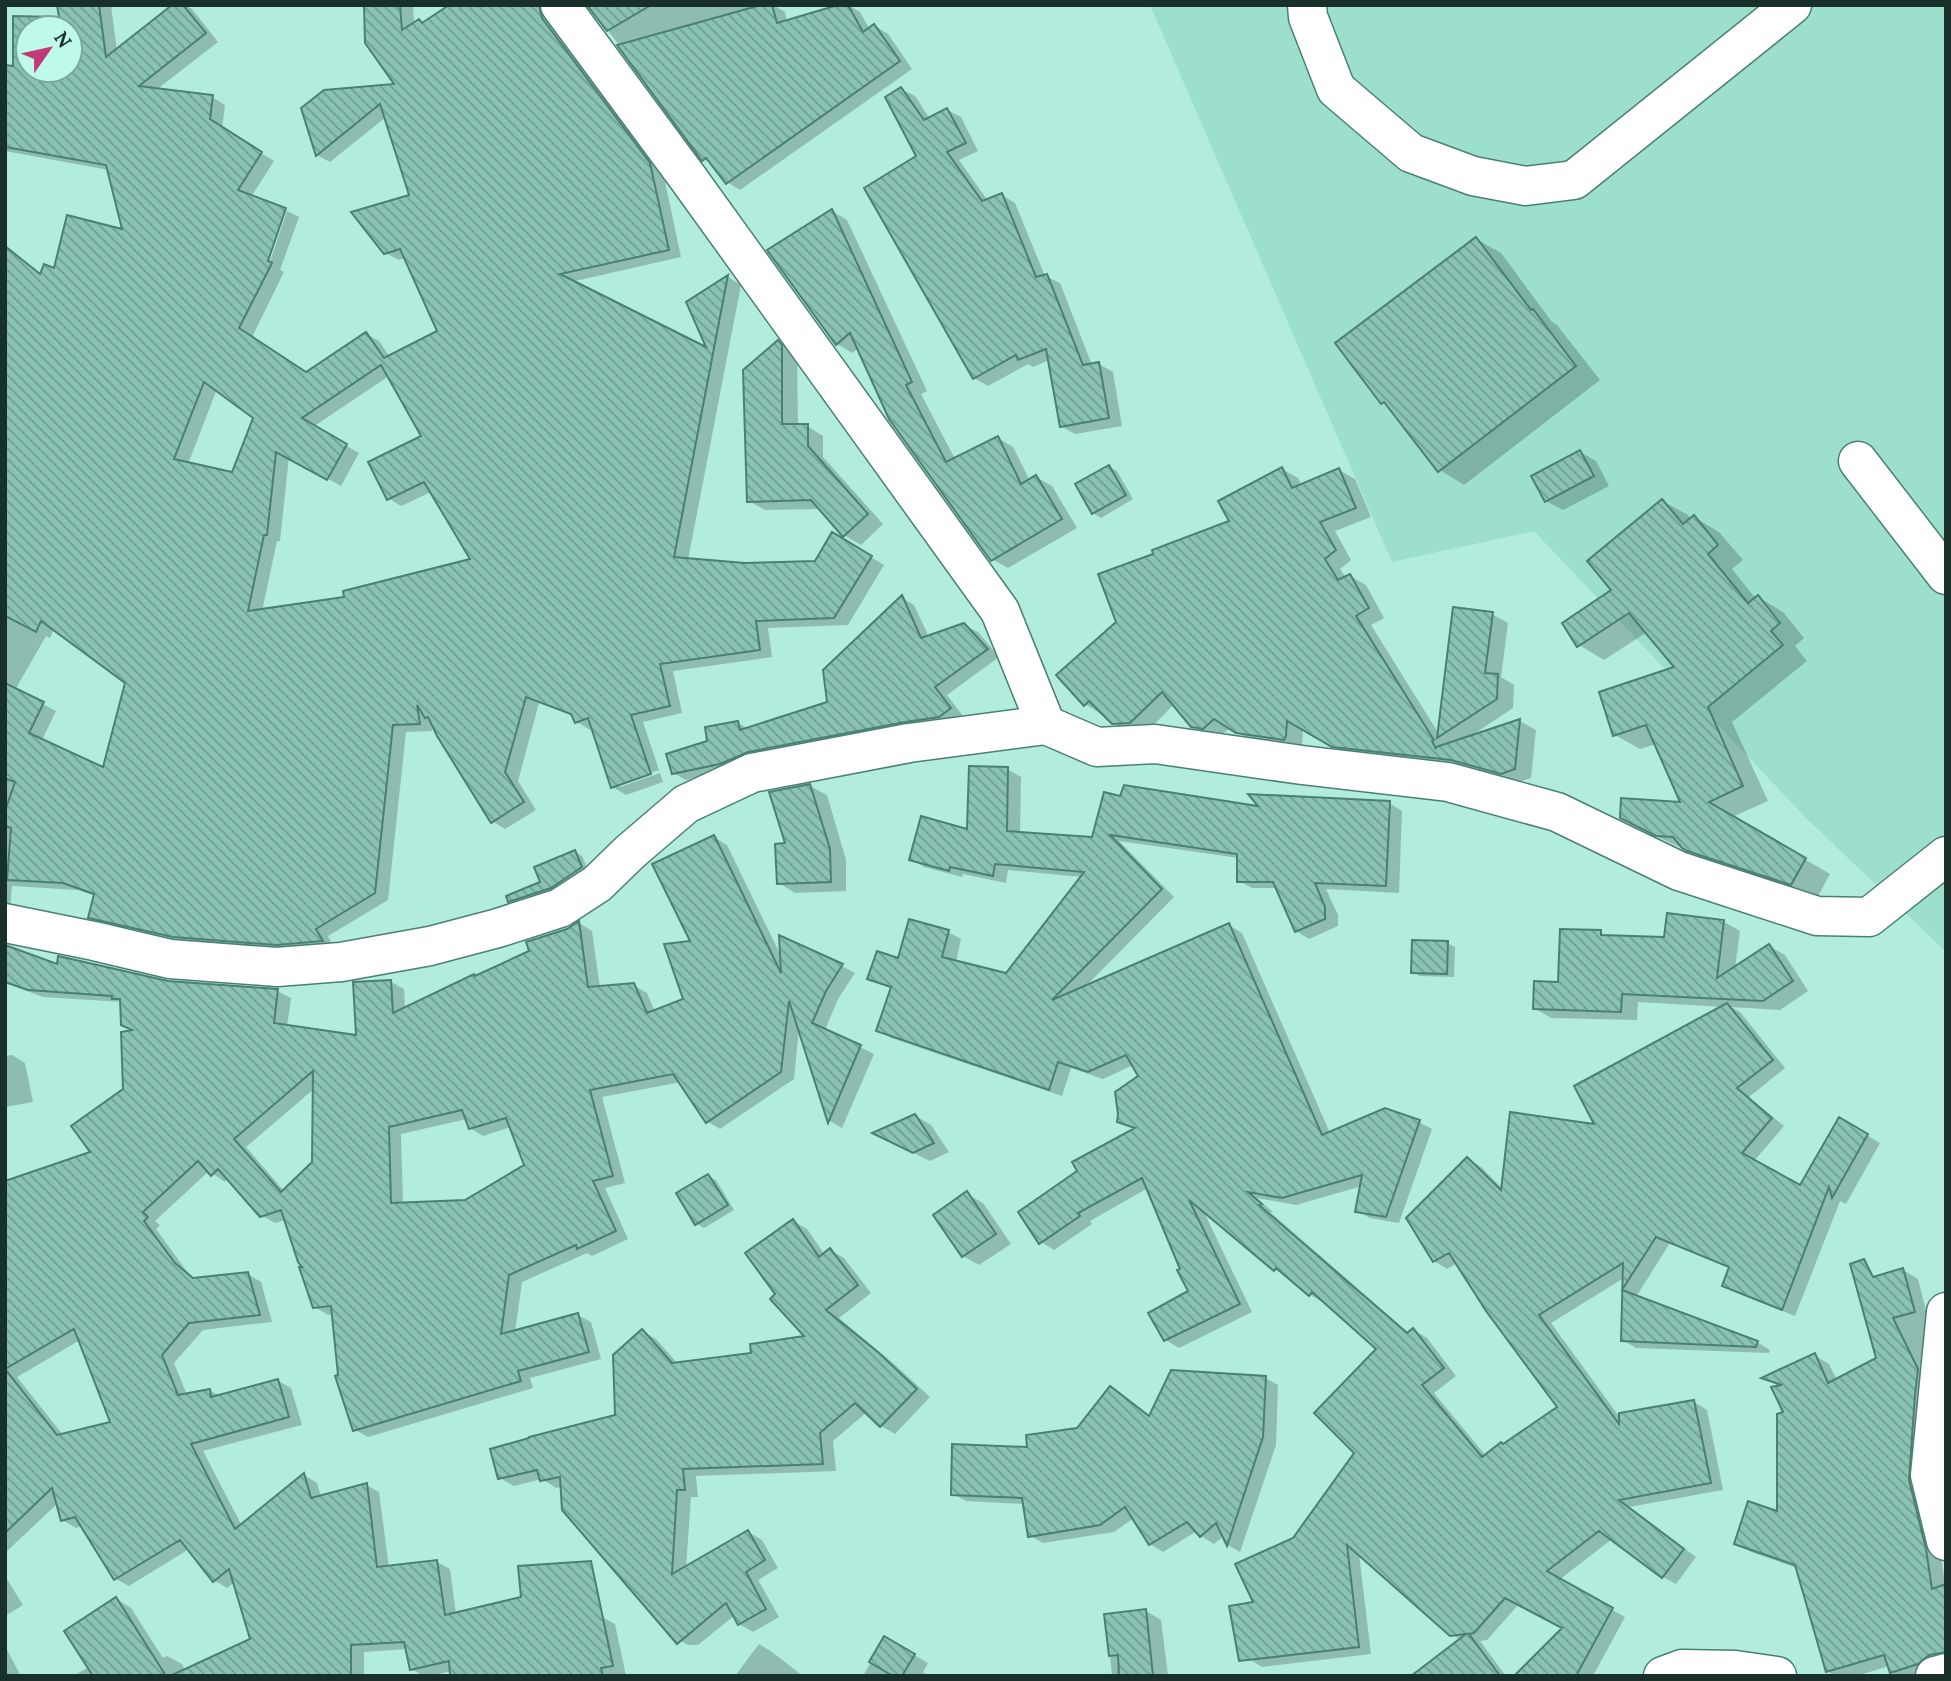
<svg xmlns="http://www.w3.org/2000/svg" width="1951" height="1681" font-family="Lora,serif">
<style>
.built{fill:#9ddfcd}
.shadow{fill:#0003;fill-rule:evenodd}
.building{fill:url(#building-back-hatch);stroke:#4a8073;stroke-width:2;fill-rule:evenodd}
.lines{fill:none;stroke-linecap:round;stroke-linejoin:round}
.minor-casing{stroke:#4a8073;stroke-width:41}
.minor{stroke:#fff;stroke-width:38}
</style>
<defs>
<pattern id="building-back-hatch" width="6" height="6" patternUnits="userSpaceOnUse" patternTransform="scale(1.75)"><rect width="6" height="6" fill="#8ac2b3"/><path d="M-1 5l2 2M0 0l6 6M5-1l2 2" fill="none" stroke="#709e92"/></pattern>
</defs>
<rect width="100%" height="100%" fill="#b2ecdc"/>
<path class="built" d="M1150,5H1946V952L1806,818L1534,531L1392,562Z"/>
<g class="shadow">
<path d="M59,5H111L117,51L174,5H185L192,9L218,42L156,90L212,97L225,105L222,129L274,161L251,197L263,269L267,270L287,211L299,217L280,270L284,272L252,337L307,374L366,334L379,341L390,357L440,332L406,258L399,260L385,253L411,196L386,117L330,162L317,155L397,86L366,5H413L414,25L420,21L424,24L486,5H553L663,172L681,257L571,282L710,350L688,303L728,277L741,285L688,560L744,565L816,563L833,534L884,565L848,625L768,628L772,657L673,671L682,713L643,722L663,782L626,795L613,787L593,728L590,730L577,722L574,716L539,703L518,781L536,810L505,829L492,821L431,723L432,731L406,732L388,900L328,936L334,948L291,952L188,944L104,924L90,917L96,896L78,890L12,886L10,910L5,914V264L13,254L42,274L55,270L125,231L109,170L5,151V85L14,68L15,17L61,19ZM28,28H70V70H28ZM389,376L424,437L388,498L401,506L431,492L473,560L346,598L262,611L277,541H280L289,457L341,486L359,453L313,427ZM217,389L255,417L233,474L188,464ZM54,629L127,683L104,769L42,740L56,711L15,690L46,636L50,638ZM659,770L660,773L620,787V783Z"/>
<path d="M589,5H759L758,8L773,5L785,12L787,22L848,5L860,12L870,30L875,26L888,34L912,69L740,190L727,182L713,165L704,159Z"/>
<path d="M901,89L915,96L930,119L947,110L961,117L978,151L959,160L988,201L1002,195L1015,203L1045,276L1060,283L1092,365L1099,364L1113,372L1122,426L1075,434L1061,426L1049,360L1033,367L1028,364L988,386L974,378Z"/>
<path d="M832,211L847,220L927,391L921,394L955,459L998,438L1013,447L1030,481L1036,477L1052,486L1077,528L1008,568L992,559L859,348L852,353L837,344Z"/>
<path d="M1476,239L1501,253L1552,322L1557,325L1600,380L1464,485L1440,470L1391,408L1382,403Z"/>
<path d="M778,342L794,351L797,356L798,426H807L823,436V457L883,524L861,545L844,535L821,509L765,510L749,501Z"/>
<path d="M1580,452L1596,461L1609,486L1563,510L1546,501Z"/>
<path d="M1109,467L1117,471L1133,499L1101,518L1093,513Z"/>
<path d="M1282,469L1298,478L1302,486L1339,470L1355,479L1371,517L1335,531L1351,560L1340,569L1346,578L1350,576L1366,585L1384,618L1371,625L1439,734L1492,614L1508,623L1501,677L1514,685L1513,708L1471,736L1520,721L1536,730L1531,778L1518,782L1350,755L1303,728L1302,746L1254,742L1230,728L1219,737L1209,735L1193,726L1174,704L1147,732L1130,733L1113,723L1102,712L1101,714L1085,704L1118,622L1155,555L1232,522Z"/>
<path d="M1662,501L1688,515L1691,519L1694,517L1719,532L1743,560L1732,569L1756,599L1758,597L1783,612L1804,638L1795,646L1807,661L1732,722L1768,801L1732,817L1830,874L1817,898L1709,862L1688,850L1684,849L1647,832L1622,817L1683,804L1656,744L1640,749L1615,735L1677,668L1647,632L1604,660L1579,645L1613,590Z"/>
<path d="M902,598L914,605L929,637L964,625L978,632L999,657L947,695L963,716L953,724L686,780L673,773L709,742L738,723L749,729L829,704Z"/>
<path d="M1007,769L1021,777L1020,834L1094,839L1121,798L1263,808L1389,803L1402,811L1399,893L1326,889L1338,915V926L1309,939L1296,931L1278,888H1252L1239,881V858L1119,841L1174,897L1084,988L1229,925L1242,933L1330,1133L1419,1122L1432,1129L1399,1223L1370,1218L1357,1211L1362,1186L1296,1205L1257,1198L1273,1212H1270L1409,1333L1414,1330L1427,1338L1456,1376L1434,1393L1486,1456L1559,1407L1457,1263L1447,1269L1434,1261L1467,1159L1480,1166L1503,1189L1597,1126L1724,1007L1638,1002L1637,1020L1551,1018L1534,1008L1560,984L1600,932L1608,937L1666,939L1724,922L1740,931L1735,968L1769,946L1785,955L1808,991L1780,1010L1731,1007L1740,1012L1785,1068L1749,1097L1784,1126L1754,1161L1800,1188L1839,1119L1880,1143L1846,1204L1840,1201L1795,1316L1737,1293L1724,1285L1731,1268L1670,1243L1636,1297L1757,1342L1770,1350L1769,1353L1636,1348L1623,1340L1624,1278L1551,1323L1618,1415L1694,1402L1707,1410L1723,1490L1629,1507L1696,1557L1676,1584L1663,1577L1612,1539L1559,1580L1625,1617L1594,1674L1595,1676H1516L1565,1628L1519,1604L1487,1640L1480,1641L1506,1676H1414L1461,1640L1451,1634L1359,1554L1371,1654L1262,1667L1249,1659L1255,1604L1294,1539L1357,1453L1378,1349L1324,1301L1323,1302L1310,1295L1288,1277L1275,1269L1202,1208L1252,1312L1179,1348L1166,1340L1190,1292L1148,1188L1090,1221L1092,1224L1054,1250L1041,1242L1134,1130L1119,1121L1140,1077L1133,1065L1103,1079L1071,1068L1062,1096L891,1038L878,1031L892,989L869,978L948,932L961,939L956,962L1007,975L1082,877L1008,870L1006,883L963,874L962,877L924,867L911,859L969,831Z"/>
<path d="M810,786L827,795L846,860V891L795,893L779,883L788,845Z"/>
<path d="M714,837L727,845L782,958L842,966L855,973L838,999L825,1030L874,1054L842,1128L830,1121L799,1028L794,1079L720,1129L707,1121L681,1082L602,1097L625,1183L605,1188L628,1239L592,1256L587,1253L522,1282L515,1332L578,1315L591,1322L601,1359L530,1378L533,1388L368,1437L355,1430L340,1376L334,1314L328,1315L315,1307L306,1268L286,1220L275,1223L261,1215L229,1178L225,1182L209,1171L155,1221L160,1225L156,1229L188,1273L196,1280L248,1274L261,1282L272,1322L203,1330L174,1363L187,1395L209,1390L220,1396L278,1381L291,1388L302,1425L203,1451L242,1526L304,1475L317,1483L321,1497L366,1485L379,1492L389,1568L437,1562L450,1569L456,1614L523,1598L577,1573L604,1618L615,1624L626,1676H556L494,1661L430,1676H423L412,1669L407,1649L364,1652V1676H215L252,1640L235,1582L227,1588L214,1580L189,1549L129,1586L116,1579L82,1526L76,1528L62,1520L58,1503L5,1553V1259L92,1153L125,1090L164,1025L122,1002L43,997L5,983V947L59,966L168,983L277,991L291,998L287,1027L358,1037L391,982L404,989L405,1009L532,952L579,923L592,931L600,988L633,985L647,993L655,1012L686,1000L693,942ZM315,1088L314,1163L284,1191L246,1147ZM467,1119L470,1128L483,1136L511,1127L526,1166L465,1202L403,1204L401,1134ZM80,1340L112,1423L63,1435L17,1377Z"/>
<path d="M574,851L582,856L589,872L559,892L517,905L509,901L543,883Z"/>
<path d="M1447,943L1455,947L1454,977L1420,976L1413,972Z"/>
<path d="M12,1055L25,1063L33,1102L5,1107V1056Z"/>
<path d="M914,1115L931,1125L949,1152L930,1161L891,1142Z"/>
<path d="M708,1176L716,1180L734,1210L704,1228L697,1224L678,1194Z"/>
<path d="M967,1194L983,1203L1011,1244L979,1265L963,1256Z"/>
<path d="M793,1221L807,1229L825,1255L830,1250L844,1258L871,1293L839,1318L893,1363L930,1397L895,1434L881,1426L867,1412L833,1441L836,1471L696,1476L698,1497H691L686,1568L748,1532L762,1540L778,1568L758,1580L779,1617L753,1632L739,1624L735,1615L698,1645H688L673,1637L562,1487L556,1488L542,1479L514,1486L500,1478L617,1416L642,1331L656,1339L678,1364L753,1355L808,1337L777,1294Z"/>
<path d="M1903,1270L1918,1279L1930,1326L1941,1558L1946,1589V1662L1920,1676H1899L1891,1672L1889,1666L1856,1676H1835L1827,1671L1797,1568L1751,1552L1736,1543L1779,1513L1785,1414L1781,1387L1765,1378L1814,1355L1829,1364L1837,1380L1878,1359Z"/>
<path d="M1265,1378L1278,1385L1276,1445L1240,1552L1228,1545L1224,1536L1214,1544L1201,1536L1197,1531L1163,1552L1150,1544L1134,1518L1114,1532L1043,1543L1030,1536L1025,1504L966,1501L953,1494L1029,1448L1078,1430L1111,1388L1124,1396L1151,1417Z"/>
<path d="M5,1576L23,1605L5,1616Z"/>
<path d="M116,1599L131,1608L163,1658L167,1656L182,1664L188,1676H73L89,1667Z"/>
<path d="M1146,1611L1161,1620L1168,1676H1112L1106,1615Z"/>
<path d="M885,1638L928,1663L923,1672L928,1676H863Z"/>
<path d="M759,1644L772,1652L803,1676H735Z"/>
<path d="M5,1646L21,1676H5Z"/>
</g>
<g class="building">
<path d="M57,5H99L106,57L172,5H183L206,33L139,86L213,95L210,119L262,152L238,190L286,208L268,261L272,263L239,328L306,372L366,332L384,358L437,331L400,249L384,254L351,212L409,195L380,104L316,156L301,108L324,90L394,84L365,43L364,5H400L402,30L419,19L422,23L449,5H539L542,18L650,163L669,250L560,274L706,347L686,302L728,275L674,557L745,563L815,561L832,532L872,556L834,618L756,621L760,650L660,664L670,706L631,715L651,774L611,788L588,718L575,723L571,714L526,697L505,772L524,802L491,823L437,736L428,717L425,718L417,705L420,724L393,725L375,893L316,929L323,941L277,945L173,937L88,918L94,894L63,883L7,880L11,828L5,826V811L15,782L7,779L5,783V683L44,702L29,733L103,767L125,683L41,621L36,632L5,616V246L40,274L44,264L54,268L67,215L122,229L106,165L5,147V65L13,66V16L59,17ZM28,28H70V70H28ZM381,365L421,436L368,462L387,500L424,482L470,559L343,591L344,597L248,611L264,535H267L276,452L327,480L347,444L302,418ZM204,382L253,418L232,472L174,459Z"/>
<path d="M587,5H651L607,31Z"/>
<path d="M761,5H772L777,23L838,5H848L863,32L874,24L900,61L726,184L706,158L702,161L617,45Z"/>
<path d="M901,87L924,120L947,108L966,143L947,152L982,201L1002,193L1036,277L1047,274L1083,365L1099,362L1109,418L1060,427L1046,349L1018,360L1016,355L973,379L864,188L916,156L885,97Z"/>
<path d="M832,209L912,382L906,385L946,462L998,436L1021,484L1036,475L1062,519L991,561L889,419L850,333L836,345L767,250Z"/>
<path d="M1476,237L1531,310L1533,309L1576,366L1438,472L1384,402L1381,404L1335,343Z"/>
<path d="M778,340L782,345V424H808V446L868,514L843,537L811,500L747,502L743,370Z"/>
<path d="M1580,450L1594,476L1545,502L1531,476Z"/>
<path d="M1109,465L1126,495L1092,514L1075,484Z"/>
<path d="M1282,467L1292,488L1339,468L1356,508L1320,522L1336,550L1325,559L1338,580L1350,574L1369,608L1356,616L1434,740L1432,741L1436,749V747L1520,719L1515,769L1501,774L1451,760L1332,747L1287,721L1286,736L1284,740L1236,733L1214,719L1203,729L1191,727L1162,692L1130,723L1112,724L1089,701L1084,706L1056,675L1116,622L1098,574L1153,554L1152,550L1229,521L1218,501Z"/>
<path d="M1662,499L1683,524L1694,515L1718,545L1708,554L1748,603L1758,595L1780,623L1771,631L1783,645L1708,707L1743,786L1709,802L1806,858L1791,885L1687,851L1682,848L1673,837L1656,836L1620,818L1621,798L1680,802L1646,725L1613,736L1599,692L1674,667L1629,613L1577,647L1562,623L1611,590L1587,561Z"/>
<path d="M902,595L921,638L964,623L988,649L935,687L951,708L939,717L905,722L748,752L720,764L672,774L666,754L707,741L705,727L738,721L740,730L827,702L823,670Z"/>
<path d="M1453,607L1493,612L1485,673L1498,674L1497,699L1437,738Z"/>
<path d="M969,766L1008,767L1007,831L1092,837L1104,792L1120,796L1124,785L1258,806L1248,794L1390,801L1386,886L1315,883L1325,907V919L1295,932L1273,882H1237V854L1110,835L1162,889L1052,1000L1229,923L1322,1135L1385,1108L1420,1120L1386,1217L1355,1212L1362,1175L1282,1198L1248,1192L1262,1204L1259,1205L1407,1333L1413,1328L1444,1368L1422,1385L1482,1457L1501,1442L1503,1444L1557,1407L1486,1311L1449,1253L1433,1262L1406,1218L1467,1157L1501,1190L1510,1112L1594,1124L1574,1086L1727,1003L1773,1060L1737,1088L1772,1118L1742,1153L1800,1185L1839,1117L1868,1134L1832,1198L1829,1187L1782,1310L1722,1286L1729,1267L1656,1237L1622,1290L1758,1341L1756,1347L1621,1341L1623,1263L1539,1315L1619,1424V1413L1694,1400L1711,1483L1619,1500L1684,1549L1662,1578L1599,1531L1547,1571L1613,1608L1576,1676H1514L1562,1628L1505,1598L1474,1633L1469,1634L1500,1676H1411L1466,1634L1450,1636L1347,1545L1359,1647L1239,1661L1229,1606L1253,1602L1235,1564L1293,1538L1354,1453L1314,1413L1376,1349L1312,1292L1309,1296L1276,1268L1274,1271L1189,1200L1240,1304L1164,1341L1148,1313L1188,1291L1177,1270L1180,1269L1142,1178L1078,1213L1080,1216L1039,1244L1018,1212L1077,1171L1072,1162L1135,1128L1117,1122L1118,1114L1115,1092L1138,1076L1126,1055L1088,1072L1058,1062L1049,1090L876,1031L891,987L867,979L877,951L898,958L909,919L949,930L942,957L1006,973L1084,872L995,864L993,876L950,867L949,871L909,860L921,816L967,829Z"/>
<path d="M810,784L830,849L831,882L777,884L775,844L785,843L769,792Z"/>
<path d="M714,835L781,973L779,935L843,964L826,991L812,1023L861,1045L828,1123L789,1001L781,1072L706,1123L673,1074L590,1090L613,1176L593,1181L616,1231L577,1249L576,1245L509,1275L501,1334L578,1313L589,1352L518,1371L521,1381L353,1431L335,1376L338,1375L331,1306L313,1308L299,1267H302L298,1262L281,1210L260,1217L218,1169L211,1176L198,1161L143,1212L148,1217L144,1221L175,1263L193,1278L248,1272L260,1315L189,1323L162,1355L178,1395L210,1389L211,1397L278,1379L289,1417L191,1444L235,1529L304,1473L311,1498L367,1483L377,1567L437,1560L445,1615L521,1597L518,1566L591,1561L613,1666L601,1668L603,1676H450L449,1661L410,1670L404,1642L351,1645V1676H170L250,1639L229,1569L213,1582L180,1540L114,1580L75,1517L61,1521L52,1488L5,1533V1369L57,1435L110,1422L74,1329L5,1369V1181L90,1152L71,1126L123,1089L121,1032L132,1030L121,1025L120,999H112V996L28,990L5,982V945L57,964L58,956L168,981L278,989L274,1023L356,1035L353,982L391,980L393,1013L474,974L475,976L529,951L526,942L567,929L579,921L588,987L634,983L647,1013L683,999L664,944L690,941L652,864ZM313,1071L312,1162L281,1192L234,1139ZM462,1110L469,1129L506,1118L524,1165L465,1200L391,1203L389,1127Z"/>
<path d="M575,850L582,867L551,888L508,902L506,896L540,882L534,867Z"/>
<path d="M1667,913L1724,920L1717,978L1769,944L1793,981L1763,1001L1622,994L1621,1012L1533,1009L1534,981L1558,982L1560,929L1601,930V935L1664,937Z"/>
<path d="M1412,940L1448,941L1447,974L1411,973Z"/>
<path d="M915,1114L934,1143L913,1153L872,1133Z"/>
<path d="M708,1174L728,1205L695,1225L676,1193Z"/>
<path d="M967,1191L996,1234L962,1257L933,1215Z"/>
<path d="M793,1219L819,1257L830,1248L858,1285L826,1310L879,1353L917,1389L880,1427L855,1403L820,1433L823,1464L683,1469L685,1490H677L672,1574L748,1530L765,1560L746,1572L766,1609L738,1625L726,1603L677,1644L562,1510L560,1477L540,1481L537,1470L498,1479L490,1449L529,1438V1437L615,1415L613,1355L642,1329L672,1363L751,1353L750,1344L804,1336L770,1299L775,1294L745,1253Z"/>
<path d="M1864,1259L1873,1277L1903,1268L1915,1312L1893,1318L1918,1369L1915,1395L1909,1480L1926,1549L1932,1589L1946,1584V1652L1929,1655L1918,1664L1890,1673L1884,1655L1826,1672L1795,1565L1734,1544L1748,1501L1777,1511V1414L1783,1412L1771,1387L1782,1385L1761,1378L1815,1353L1828,1383L1876,1358L1850,1264Z"/>
<path d="M1171,1370L1266,1376L1263,1437L1227,1546L1216,1523L1200,1537L1187,1522L1149,1545L1125,1507L1100,1525L1028,1537L1022,1498L951,1495L952,1444L1027,1447L1026,1435L1077,1428L1110,1386L1149,1416Z"/>
<path d="M116,1597L166,1676H93L64,1631Z"/>
<path d="M1146,1609L1153,1676H1119L1118,1655L1109,1656L1104,1614Z"/>
<path d="M884,1636L915,1654L902,1676H893L869,1662Z"/>
</g>
<g class="lines">
<g class="minor-casing">
<g id="minor">
<path d="M560,5L688,178L1000,611L1046,725L1097,747L1155,744L1302,765L1448,782L1557,812L1679,871L1817,916L1869,917L1946,856"/>
<path d="M1307,5L1308,17L1336,89L1411,153L1473,176L1526,186L1574,180L1792,5"/>
<path d="M1858,461L1946,575"/>
<path d="M5,923L94,941L170,959L277,967L341,962L430,946L498,928L560,908L597,884L630,852L686,804L752,773L909,743L1046,725"/>
<path d="M1946,1312L1930,1475L1946,1541"/>
<path d="M1663,1676L1682,1669L1735,1670L1777,1676"/>
<path d="M1935,1676L1946,1673"/>
</g>
</g>
<use href="#minor" class="minor"/>
</g>
<rect width="1951" height="1681" fill="none" stroke="#19302a" stroke-width="14"/>
<g transform="translate(49 49) rotate(56)"><circle r="33" fill="#bff9ea" stroke="#7da99d" stroke-width="2"/>
<path d="M0-5L12 26L0 18L-12 26Z" fill="#c13977"/>
<text y="-10" font-size="19" font-weight="bold" text-anchor="middle" fill="#19302a">N</text>
</g>
</svg>
